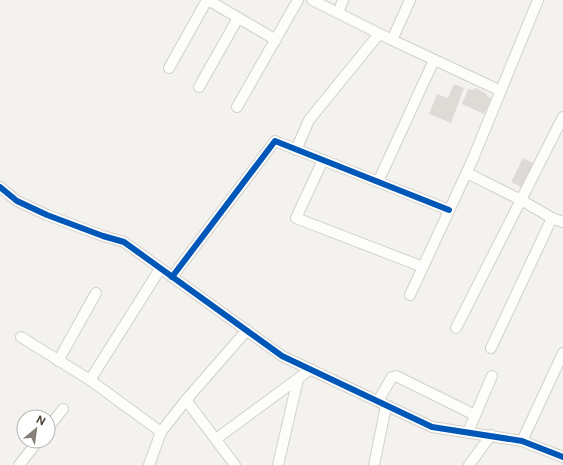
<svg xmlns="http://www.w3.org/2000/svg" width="563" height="465" font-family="'Public Sans',sans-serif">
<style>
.building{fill:#dedbd6}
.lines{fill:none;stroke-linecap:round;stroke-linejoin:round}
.minor-casing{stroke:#d2d0cb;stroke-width:12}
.minor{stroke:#fdfdfc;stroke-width:10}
.cycleway-casing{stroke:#fff;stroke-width:8}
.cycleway{stroke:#0057b8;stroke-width:6}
</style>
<rect width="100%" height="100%" fill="#f4f2ee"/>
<g class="building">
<path d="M454,84L464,88L451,123L429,114L437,94L448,98Z"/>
<path d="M475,88L487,94V96L491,99L484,114L462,104L468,89L473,90Z"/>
<path d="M523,158L537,165L525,189L511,182Z"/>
</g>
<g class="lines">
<g class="minor-casing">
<g id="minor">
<path d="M208,0L276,40"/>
<path d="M312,0L392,40L501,91"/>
<path d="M338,13L343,0"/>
<path d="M392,40L410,0"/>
<path d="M169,68L207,0"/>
<path d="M199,87L238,18"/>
<path d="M237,107L298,0"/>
<path d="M296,150L309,120L379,34"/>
<path d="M323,160L296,218L423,267"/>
<path d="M467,173L521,200L552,218L563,222"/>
<path d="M378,182L434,60"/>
<path d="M0,187L17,201L47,215L103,236L124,242L282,356L432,427L522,441L563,457"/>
<path d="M172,277L275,141L449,210"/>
<path d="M410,295L472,161L538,0"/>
<path d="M456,328L563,117"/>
<path d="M21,337L90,380L161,432L186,400L247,330"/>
<path d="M491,348L552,218"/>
<path d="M58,361L96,293"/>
<path d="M90,380L160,269"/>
<path d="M186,400L235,465"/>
<path d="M378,401L392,377L396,376L475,415"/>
<path d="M48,428L63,409"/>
<path d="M468,432L492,376"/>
<path d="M216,439L311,369"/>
<path d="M522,441L563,353"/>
<path d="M19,465L38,441"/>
<path d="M149,465L161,432"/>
<path d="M278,465L298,379"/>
<path d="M374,465L386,406"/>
<path d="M469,465L491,435"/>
</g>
</g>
<use href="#minor" class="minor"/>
<g class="cycleway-casing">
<g id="cycleway">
<path d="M0,187L17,201L47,215L103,236L124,242L282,356L432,427L522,441L563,457"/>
<path d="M172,277L275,141L449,210"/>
</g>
</g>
<use href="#cycleway" class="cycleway"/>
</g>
<g transform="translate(36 429) rotate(29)"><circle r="19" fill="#ffffff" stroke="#b7b4b0"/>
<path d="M0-3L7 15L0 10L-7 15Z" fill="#868178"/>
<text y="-6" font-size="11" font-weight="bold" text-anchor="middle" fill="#4b4439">N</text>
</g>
</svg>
